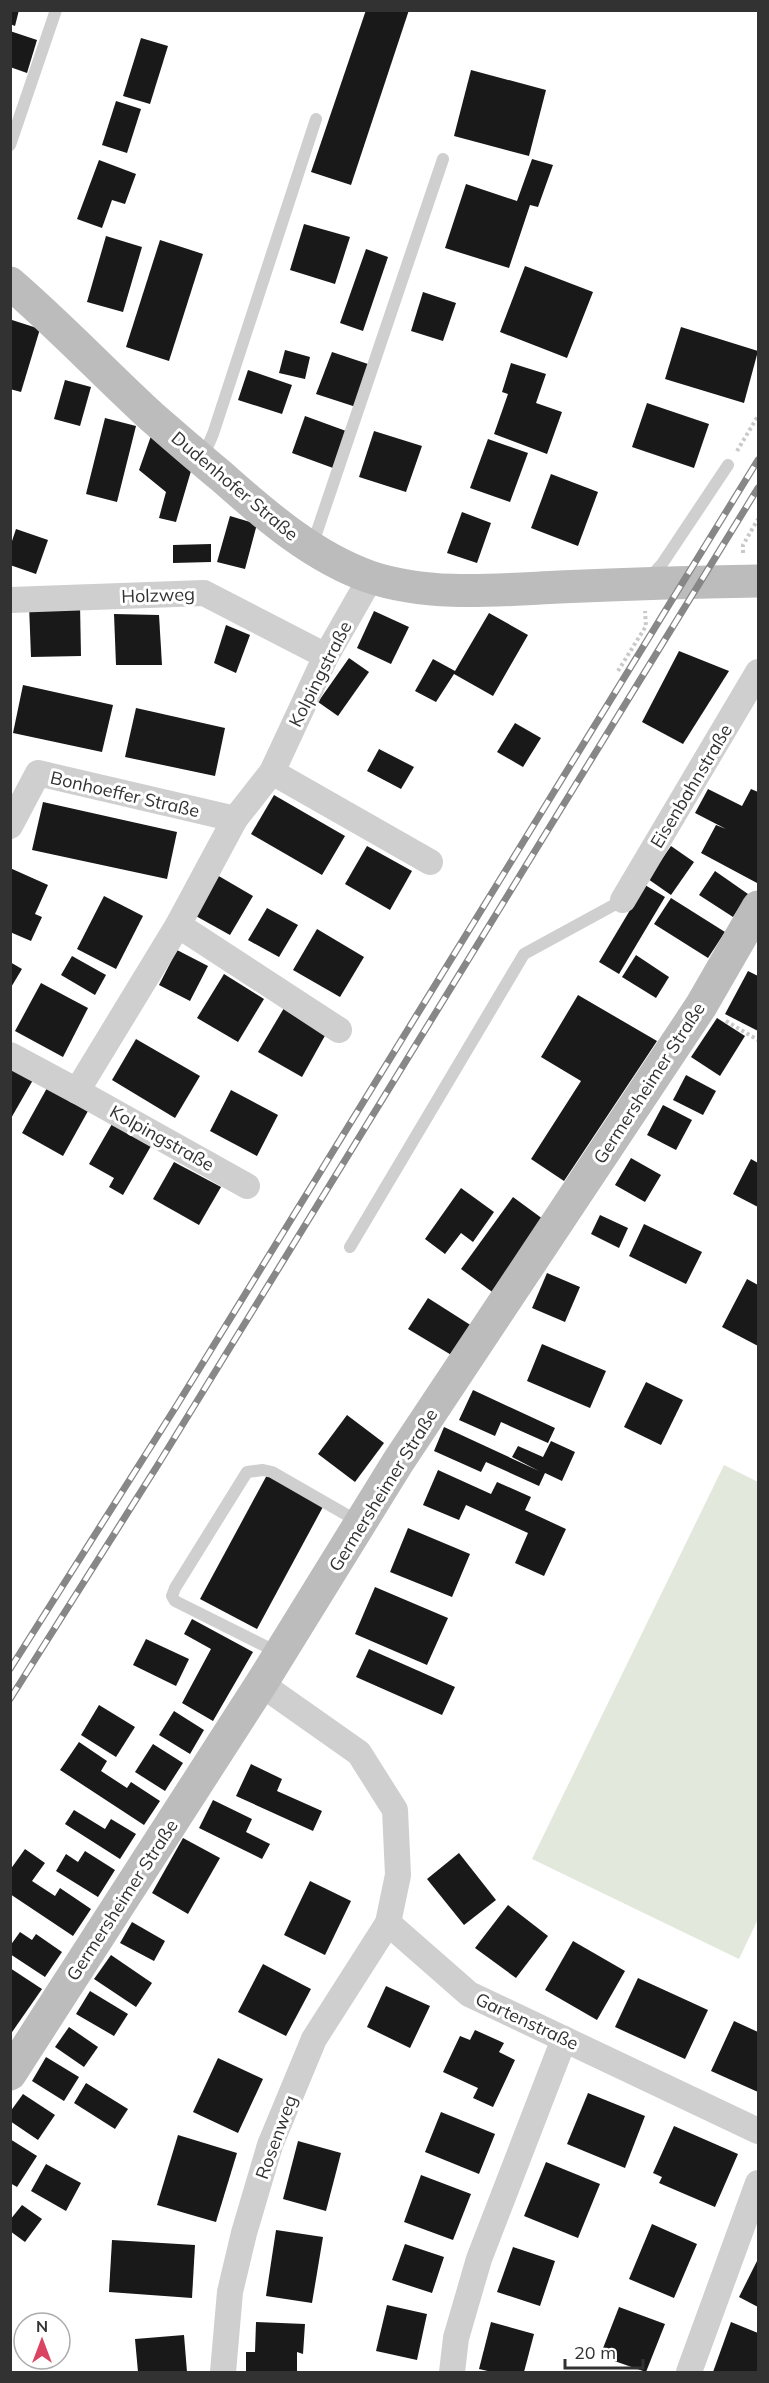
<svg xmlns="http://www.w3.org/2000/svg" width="769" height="2383" font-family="Mulish,sans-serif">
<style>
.green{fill:#e3e8dc}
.building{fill:#191919}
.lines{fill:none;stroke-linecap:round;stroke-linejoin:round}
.path{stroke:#c9c9c9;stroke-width:4;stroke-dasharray:3 3;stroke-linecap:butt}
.lane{stroke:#cfcfcf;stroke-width:12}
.street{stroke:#cfcfcf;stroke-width:26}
.secondary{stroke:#bcbcbc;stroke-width:33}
.rail-casing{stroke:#878787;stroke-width:7}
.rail{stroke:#fff;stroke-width:4.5;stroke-dasharray:14;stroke-linecap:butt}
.labels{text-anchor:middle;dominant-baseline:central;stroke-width:6;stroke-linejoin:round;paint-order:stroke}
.street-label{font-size:18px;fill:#323232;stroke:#fff}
</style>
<rect width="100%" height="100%" fill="#fff"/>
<path class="green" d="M724,1465L758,1482V1919L739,1959L532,1859Z"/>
<g class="building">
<path d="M10,10H19L15,26L10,24Z"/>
<path d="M366,10H409L351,185L311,172Z"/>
<path d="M10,31L37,40L27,73L10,67Z"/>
<path d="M141,38L168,46L150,104L123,96Z"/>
<path d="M471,70L546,90L529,156L454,136Z"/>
<path d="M116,101L141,109L127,153L102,145Z"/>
<path d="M532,159L553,165L538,207L530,205L509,268L445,248L466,184L517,201Z"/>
<path d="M99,160L136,174L125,204L112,200L102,228L77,219Z"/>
<path d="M304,224L350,237L335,284L290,270Z"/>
<path d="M106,236L142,247L123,312L87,302Z"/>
<path d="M160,240L203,254L169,361L126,347Z"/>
<path d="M366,249L388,257L363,331L340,323Z"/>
<path d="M525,266L593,292L567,358L500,332Z"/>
<path d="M423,292L456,303L443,341L411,331Z"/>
<path d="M12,320L40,329L21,392L10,389Z"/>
<path d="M681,327L758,351L744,403L665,379Z"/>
<path d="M285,350L310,357L305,379L279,373Z"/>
<path d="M332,352L371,365L356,407L316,394Z"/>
<path d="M511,363L546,374L536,403L562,412L547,454L494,434L508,394L502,392Z"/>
<path d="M248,370L292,385L282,414L238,400Z"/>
<path d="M65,380L91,387L80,426L54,419Z"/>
<path d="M647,403L709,424L694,468L632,447Z"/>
<path d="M305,416L346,431L333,468L292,453Z"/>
<path d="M105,418L136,426L117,502L86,494Z"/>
<path d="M374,431L422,446L406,492L359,477Z"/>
<path d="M151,436L191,471L176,522L159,518L166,492L139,470Z"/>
<path d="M488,439L528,453L510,502L470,488Z"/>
<path d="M551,474L598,492L578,546L531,528Z"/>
<path d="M462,512L491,523L477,563L447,553Z"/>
<path d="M230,516L257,524L245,569L217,562Z"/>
<path d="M16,529L48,540L36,574L10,565V547Z"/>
<path d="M211,544V562L173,563V545Z"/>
<path d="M80,604L81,656L31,657L29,605Z"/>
<path d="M374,611L409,627L391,664L357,648Z"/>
<path d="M489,613L528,635L493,696L454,674L436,702L415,691L433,659L455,671Z"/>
<path d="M114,614L159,615L162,665H116Z"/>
<path d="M226,625L250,635L236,673L214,663Z"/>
<path d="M679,651L729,671L683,744L642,722Z"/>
<path d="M349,658L369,672L338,716L318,702Z"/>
<path d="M23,685L113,705L102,752L13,733Z"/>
<path d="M136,708L225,728L215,776L125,757Z"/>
<path d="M515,723L541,738L523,767L497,752Z"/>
<path d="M379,749L414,767L401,789L367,771Z"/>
<path d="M708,789L742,806L751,789L758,792L757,883L701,853L716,825L726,829L695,813Z"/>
<path d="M274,795L345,836L322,875L251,834Z"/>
<path d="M43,802L177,832L167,879L32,850Z"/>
<path d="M367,846L412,871L390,910L345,884Z"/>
<path d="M671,846L694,862L671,895L648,879Z"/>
<path d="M10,868L48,885L35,914L42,917L31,941L10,932Z"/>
<path d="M715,871L748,894L733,917L699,895Z"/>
<path d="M217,875L253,896L230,935L194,915Z"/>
<path d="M645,885L665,897L619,974L599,962Z"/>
<path d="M104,896L143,916L116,969L77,949Z"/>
<path d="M671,898L725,932L708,958L654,924Z"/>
<path d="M267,908L298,925L279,957L248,940Z"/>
<path d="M317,929L364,957L340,997L293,970Z"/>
<path d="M177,950L208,966L190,1001L159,985Z"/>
<path d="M636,955L669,977L656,998L622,977Z"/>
<path d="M72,956L106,975L95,995L61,975Z"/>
<path d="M10,962L22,969L10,989Z"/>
<path d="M748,971L758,976V1031L725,1014Z"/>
<path d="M224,974L264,999L238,1042L197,1018Z"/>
<path d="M41,983L88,1008L63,1057L15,1031Z"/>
<path d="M578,995L657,1041L564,1181L531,1159L581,1081L541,1057Z"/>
<path d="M284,1008L327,1032L302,1077L258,1052Z"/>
<path d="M717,1018L745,1036L720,1076L691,1057Z"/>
<path d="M136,1039L200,1076L175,1118L112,1080Z"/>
<path d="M10,1067L33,1080L10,1120Z"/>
<path d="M686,1075L716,1091L703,1115L673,1100Z"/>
<path d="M47,1088L88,1111L63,1156L22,1133Z"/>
<path d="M231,1090L278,1115L257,1156L210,1131Z"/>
<path d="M663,1105L692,1120L676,1150L647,1135Z"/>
<path d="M112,1124L151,1146L123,1195L109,1187L114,1178L89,1164Z"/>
<path d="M631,1158L661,1175L645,1202L615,1185Z"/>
<path d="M751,1159L758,1163V1207L733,1194Z"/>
<path d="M174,1162L221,1187L199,1225L153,1199Z"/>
<path d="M461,1188L494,1212L473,1242L461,1233L445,1254L425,1239Z"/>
<path d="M513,1197L547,1222L495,1294L461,1269Z"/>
<path d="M600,1215L628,1228L619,1248L591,1234Z"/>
<path d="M644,1224L702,1252L686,1284L629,1256Z"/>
<path d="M547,1273L580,1287L565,1322L532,1308Z"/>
<path d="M747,1279L758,1285V1346L722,1327Z"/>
<path d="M428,1298L472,1326L453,1356L408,1329Z"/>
<path d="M542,1344L606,1371L590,1408L527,1381Z"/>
<path d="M646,1382L683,1400L661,1445L624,1427Z"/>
<path d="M473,1390L555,1428L548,1443L501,1422L495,1436L459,1420Z"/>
<path d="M347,1415L384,1443L355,1482L318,1454Z"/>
<path d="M444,1427L539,1471L512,1457L518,1446L543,1457L551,1441L575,1452L562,1481L545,1473L539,1486L486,1462L481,1472L434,1451Z"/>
<path d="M438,1470L491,1494L497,1482L531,1497L525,1510L566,1529L544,1576L515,1563L528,1533L466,1505L459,1520L423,1505Z"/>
<path d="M267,1475L324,1505L257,1629L200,1599Z"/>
<path d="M408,1528L470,1554L452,1597L390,1572Z"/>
<path d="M375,1587L448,1618L427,1665L355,1634Z"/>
<path d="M192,1619L253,1652L213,1721L182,1703L211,1649L184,1634Z"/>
<path d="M146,1639L189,1659L176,1686L133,1665Z"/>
<path d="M369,1649L455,1687L442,1715L356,1677Z"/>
<path d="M99,1705L135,1727L116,1757L81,1735Z"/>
<path d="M174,1711L204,1730L190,1754L159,1735Z"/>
<path d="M79,1742L107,1761L101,1771L127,1788L131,1782L160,1801L144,1825L60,1770Z"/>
<path d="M153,1744L183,1763L165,1791L135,1772Z"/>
<path d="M251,1764L282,1779L277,1791L322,1811L313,1831L236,1796Z"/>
<path d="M213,1800L252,1819L246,1832L270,1844L262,1859L199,1828Z"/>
<path d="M74,1810L105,1829L111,1819L136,1834L120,1859L65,1824Z"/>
<path d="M183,1838L220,1858L188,1914L152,1893Z"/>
<path d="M25,1849L45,1863L32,1881L55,1896L60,1888L91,1909L73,1936L10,1894V1870Z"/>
<path d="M85,1851L115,1870L98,1897L56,1871L66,1854L78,1862Z"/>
<path d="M459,1853L496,1900L464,1925L427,1879Z"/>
<path d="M310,1881L351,1901L325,1955L284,1935Z"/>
<path d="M508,1905L548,1936L516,1978L475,1948Z"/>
<path d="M132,1922L165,1941L154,1961L120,1943Z"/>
<path d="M20,1932L32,1940L36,1934L62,1952L45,1977L10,1954V1946Z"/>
<path d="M573,1941L625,1971L597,2020L545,1990Z"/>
<path d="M111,1955L152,1983L136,2007L94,1979Z"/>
<path d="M263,1964L311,1989L286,2036L238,2012Z"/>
<path d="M10,1968L42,1989L10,2035Z"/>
<path d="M638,1978L708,2010L685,2059L615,2027Z"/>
<path d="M386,1986L430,2006L410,2048L367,2027Z"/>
<path d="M90,1991L128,2014L114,2036L76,2014Z"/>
<path d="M734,2021L758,2032V2092L711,2071Z"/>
<path d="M69,2027L98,2047L84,2067L55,2047Z"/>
<path d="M475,2030L504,2043L499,2052L515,2060L493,2107L473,2098L478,2088L443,2072L460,2036L470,2040Z"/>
<path d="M46,2057L79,2077L64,2101L32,2081Z"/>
<path d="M218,2058L263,2079L238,2133L193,2112Z"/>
<path d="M86,2083L128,2109L115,2129L74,2103Z"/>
<path d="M588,2093L645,2116L625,2168L567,2144Z"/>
<path d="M23,2094L55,2115L38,2140L10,2121V2112Z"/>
<path d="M441,2112L495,2134L479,2174L425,2152Z"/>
<path d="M674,2126L738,2154L715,2207L659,2183L662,2177L653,2173Z"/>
<path d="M178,2135L237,2153L216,2222L157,2205Z"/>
<path d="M10,2139L37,2156L17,2187L10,2183Z"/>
<path d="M298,2141L341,2153L326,2211L283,2199Z"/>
<path d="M546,2162L600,2184L578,2238L524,2216Z"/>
<path d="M46,2164L81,2183L66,2211L31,2191Z"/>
<path d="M421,2175L471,2194L453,2240L404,2222Z"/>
<path d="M22,2205L42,2219L25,2242L10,2231V2220Z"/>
<path d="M652,2224L697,2244L674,2298L629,2279Z"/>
<path d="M276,2230L323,2237L312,2303L266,2296Z"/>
<path d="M112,2240L195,2245L192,2298L109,2292Z"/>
<path d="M405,2244L444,2257L432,2293L392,2280Z"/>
<path d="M513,2247L555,2261L540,2306L497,2292Z"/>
<path d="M758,2259V2307L739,2297Z"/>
<path d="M387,2305L427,2314L417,2360L376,2351Z"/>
<path d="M619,2307L665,2324L646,2372L600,2356Z"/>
<path d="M256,2322L305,2324L303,2354L297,2352V2372H246V2352H255Z"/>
<path d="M491,2322L534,2334L524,2372H492L479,2369Z"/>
<path d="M731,2322L758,2333V2372H713Z"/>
<path d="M184,2335L187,2372H138L135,2339Z"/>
</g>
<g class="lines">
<g class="path">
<path d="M737,451L758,416"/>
<path d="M743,553V545L758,519"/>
<path d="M618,671L646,626L645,611"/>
<path d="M726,1021L758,1040"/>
</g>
<g class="lane">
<path d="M10,145L56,10"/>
<path d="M202,459L213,434L316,119"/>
<path d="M312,546L443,159"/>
<path d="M650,577L662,564L728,465"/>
<path d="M350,1247L524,954L623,900"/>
<path d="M279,1653L175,1601L172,1596L175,1588L247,1472L263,1470L272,1472L359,1522"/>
</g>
<g class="street">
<path d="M10,600L204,593L326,656"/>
<path d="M272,772L430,862"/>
<path d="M10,826L38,773L235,819"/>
<path d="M623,900L758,672"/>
<path d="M178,925L339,1030"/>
<path d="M10,1055L77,1091"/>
<path d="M247,1186L77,1091L178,925L235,819L272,772L326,656L371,577"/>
<path d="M261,1684L359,1753L395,1810L398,1875L388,1923L469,1994L758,2131"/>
<path d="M223,2372L230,2292L244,2233L270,2145L314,2039L388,1923"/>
<path d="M452,2372L456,2338L479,2259L564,2039"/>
<path d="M689,2372L758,2183"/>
</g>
<g class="secondary">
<path d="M10,283C60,326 104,373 152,417C175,437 198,457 221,476C265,515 313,557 370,577C430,597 498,590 559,587C626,584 692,582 758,581"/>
<path d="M10,2074L261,1684L398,1462L701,1006L758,907"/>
</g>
<g class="rail-casing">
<g id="rail">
<path d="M10,1669L177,1405L758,460"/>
<path d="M10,1699L159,1463L758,488"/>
</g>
</g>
<use href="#rail" class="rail"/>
</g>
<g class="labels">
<g class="street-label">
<text transform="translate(235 486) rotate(40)">Dudenhofer Straße</text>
<text transform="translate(158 595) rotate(-2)">Holzweg</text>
<text transform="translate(320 674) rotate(-63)">Kolpingstraße</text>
<text transform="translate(691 786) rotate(-59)">Eisenbahnstraße</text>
<text transform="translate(125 794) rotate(13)">Bonhoeffer Straße</text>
<text transform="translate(649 1083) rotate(-57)">Germersheimer Straße</text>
<text transform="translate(162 1138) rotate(29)">Kolpingstraße</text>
<text transform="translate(383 1490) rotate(-58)">Germersheimer Straße</text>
<text transform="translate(122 1900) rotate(-57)">Germersheimer Straße</text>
<text transform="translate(527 2021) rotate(25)">Gartenstraße</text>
<text transform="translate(276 2137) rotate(-70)">Rosenweg</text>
</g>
</g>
<rect width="769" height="2383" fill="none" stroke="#323232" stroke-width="24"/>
<g transform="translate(42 2341)"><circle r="28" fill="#ffffff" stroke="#adadad" stroke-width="1.5"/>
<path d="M0-4.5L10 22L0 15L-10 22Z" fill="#da4361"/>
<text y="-9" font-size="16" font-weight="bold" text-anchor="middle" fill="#323232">N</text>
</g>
<path d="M565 2359v9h78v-9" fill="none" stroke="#323232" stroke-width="3"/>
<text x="574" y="2359" font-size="18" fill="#323232" stroke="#ffffff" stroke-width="4.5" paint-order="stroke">20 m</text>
</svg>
